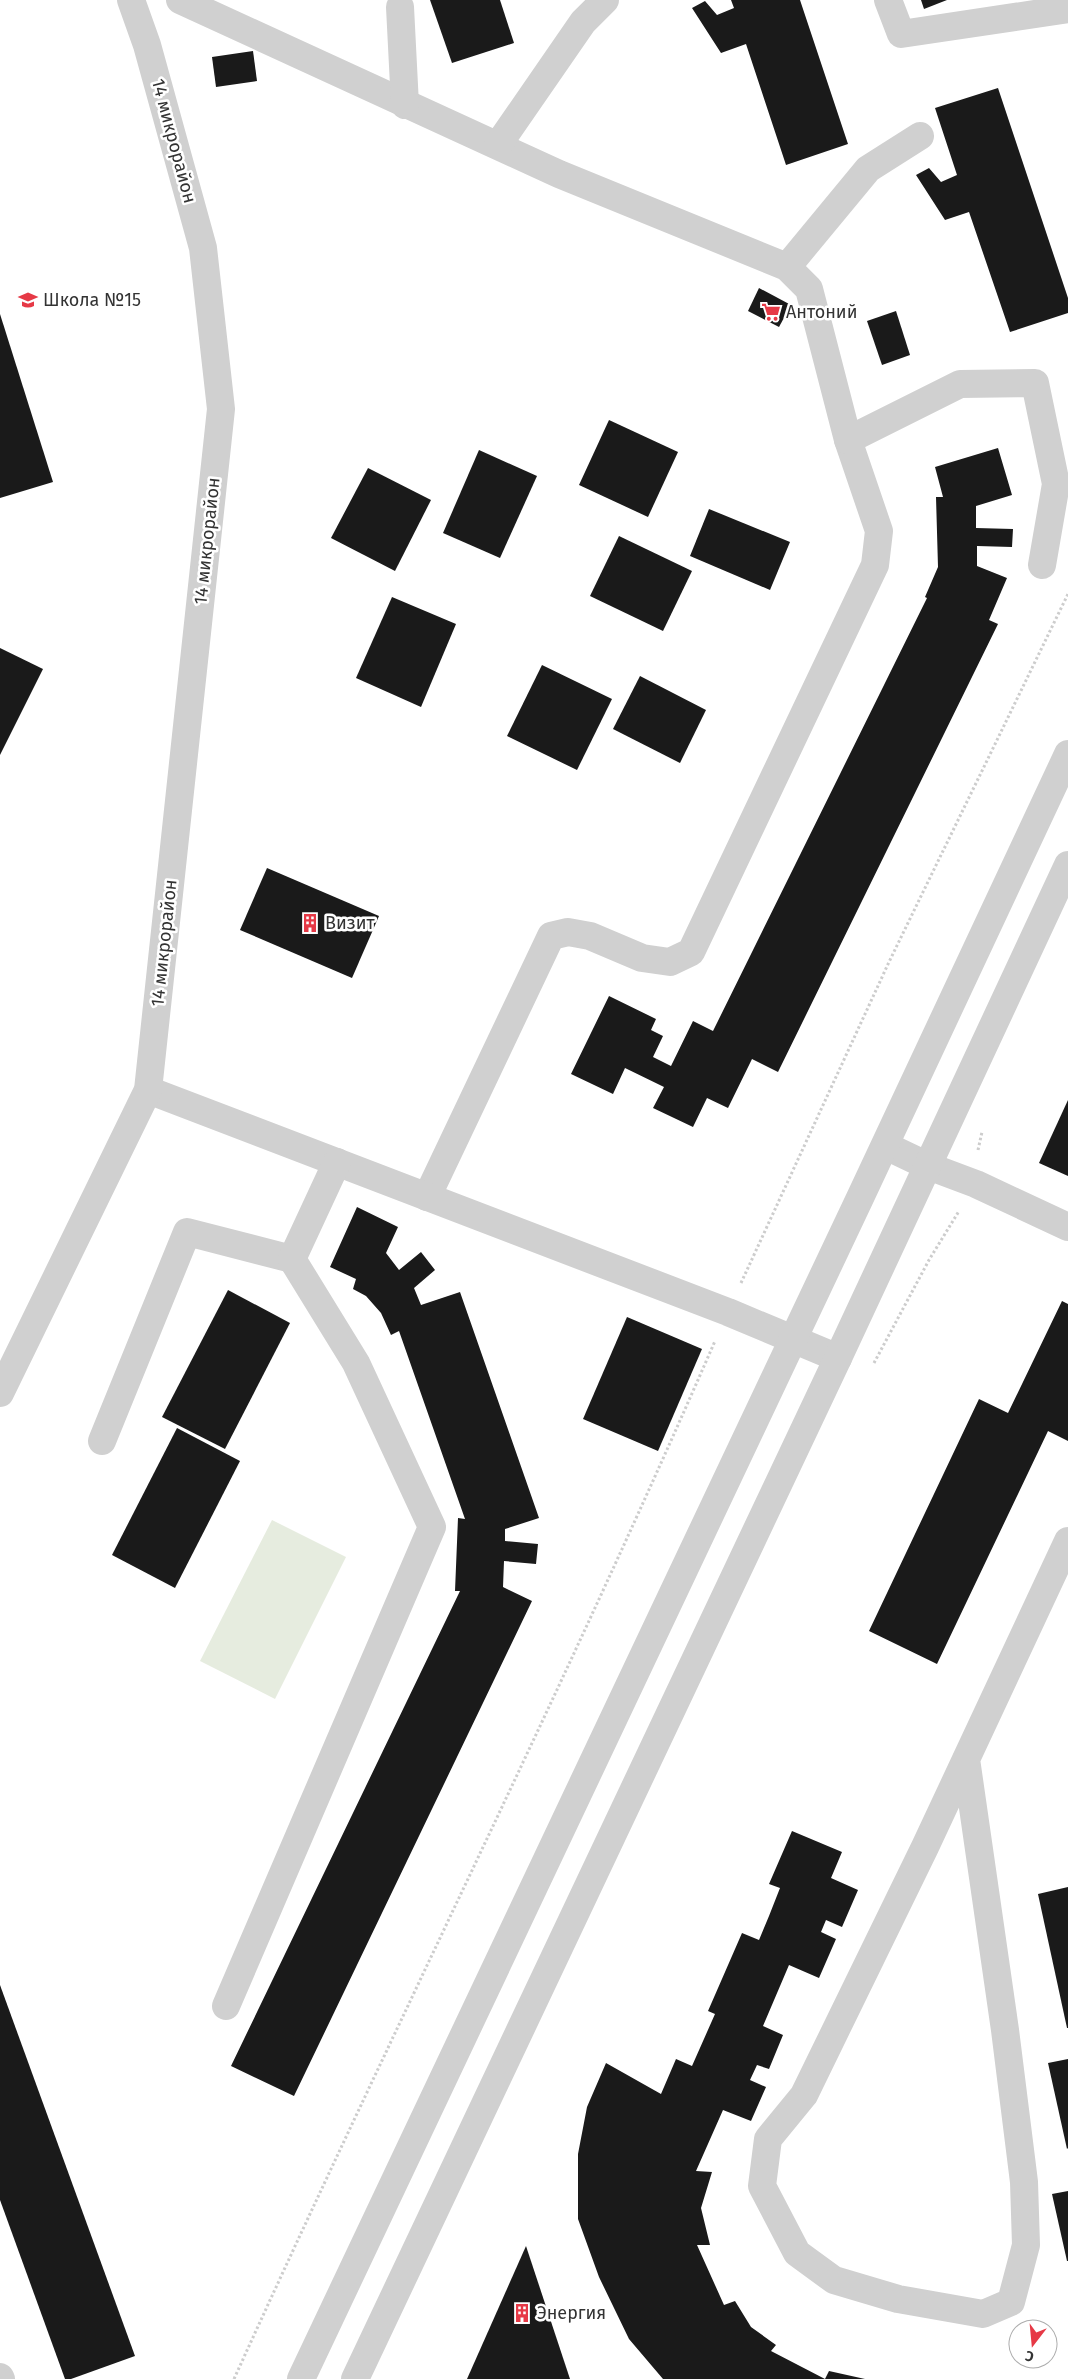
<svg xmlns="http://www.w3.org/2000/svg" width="1068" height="2379" font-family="'Fira Sans',sans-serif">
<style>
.green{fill:#e6ecdf}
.building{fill:#1a1a1a}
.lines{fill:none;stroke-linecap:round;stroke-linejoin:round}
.path{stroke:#cdcdcd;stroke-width:3;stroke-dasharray:2.5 2.5;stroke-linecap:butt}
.minor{stroke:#d0d0d0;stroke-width:28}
.labels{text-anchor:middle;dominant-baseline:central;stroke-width:5;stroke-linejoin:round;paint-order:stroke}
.street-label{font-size:18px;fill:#333;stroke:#fff}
.poi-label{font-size:18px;fill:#333;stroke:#fff;text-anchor:start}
</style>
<rect width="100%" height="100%" fill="#fff"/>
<path class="green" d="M272,1520L346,1557L275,1699L200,1661Z"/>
<g class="building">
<path d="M430,0H500L514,43L452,63Z"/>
<path d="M731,0H800L848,144L786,165L746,44L721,53L692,8L705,1L717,15L734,8Z"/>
<path d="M921,0H947L924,9Z"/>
<path d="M253,51L257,81L216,87L212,57Z"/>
<path d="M998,88L1068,298V313L1010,332L969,212L945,220L916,175L929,168L941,182L957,175L935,108Z"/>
<path d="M759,288L791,305L779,327L748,311Z"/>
<path d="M896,311L910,355L882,365L867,321Z"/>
<path d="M0,314L53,482L0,498Z"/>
<path d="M609,420L678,452L648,517L579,485Z"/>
<path d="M998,448L1012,495L976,506V528L1013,529L1012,547L977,546V566L1007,578L989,620L998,624L778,1072L752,1059L728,1108L707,1098L693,1127L653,1108L664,1087L625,1068L613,1094L571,1074L609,996L656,1019L651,1030L663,1036L653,1057L671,1066L693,1021L713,1031L927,598L925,597L938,567L936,497H943L935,467Z"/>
<path d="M479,450L537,476L500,558L443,533Z"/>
<path d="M368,468L431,500L395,571L331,538Z"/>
<path d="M709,509L790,542L770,590L690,556Z"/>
<path d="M619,536L692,571L663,631L590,596Z"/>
<path d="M392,597L456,624L421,707L356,678Z"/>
<path d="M0,648L43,669L0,755Z"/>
<path d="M542,665L612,699L577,770L507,736Z"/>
<path d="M640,676L706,710L680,763L613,729Z"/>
<path d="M267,868L379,916L352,978L240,930Z"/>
<path d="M1068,1100V1176L1039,1163Z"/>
<path d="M357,1207L398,1227L386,1253L399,1270L421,1252L435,1270L414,1288L421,1305L460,1292L539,1518L505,1529V1541L538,1544L536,1564L504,1561L503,1587L532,1601L294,2096L231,2066L460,1591H455L458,1518L465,1519L399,1331L391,1335L381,1313L366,1296L353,1289L356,1279L330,1267Z"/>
<path d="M228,1290L290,1323L225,1449L162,1417Z"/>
<path d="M1062,1301L1068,1304V1441L1048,1431L937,1664L869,1631L979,1399L1008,1413Z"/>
<path d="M627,1317L702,1349L658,1451L583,1419Z"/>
<path d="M177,1428L240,1461L175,1588L112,1555Z"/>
<path d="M792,1831L842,1852L831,1878L858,1890L842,1927L826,1920L821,1932L836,1939L819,1978L789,1965L763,2026L783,2035L769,2069L757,2065L750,2080L766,2087L751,2121L723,2110L696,2171L712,2172L701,2208L710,2245H697L724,2305L735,2301L751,2327L776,2345L771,2351L825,2379L829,2371L865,2379H663L629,2339L599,2277L578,2219V2154L587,2107L606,2063L661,2094L676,2059L692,2066L715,2014L708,2011L742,1933L759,1940L769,1916L780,1888L769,1884Z"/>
<path d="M1068,1887V2028H1067L1038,1894Z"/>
<path d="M0,1985L135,2356L71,2379H65L0,2200Z"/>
<path d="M1068,2059V2148L1067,2149L1048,2063Z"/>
<path d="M1068,2191V2261H1067L1052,2194Z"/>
<path d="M526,2246L570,2379H467Z"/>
</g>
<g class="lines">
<g class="path">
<path d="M978,1150L982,1132"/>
<path d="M741,1283L889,962L1068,594"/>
<path d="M874,1363L929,1260L959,1211"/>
<path d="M234,2379C392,2031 563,1690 715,1341"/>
</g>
<g class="minor">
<path d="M180,0L559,174L787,267L809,289L848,440L879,531L875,565L691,952L670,962L642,958L590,936L568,932L551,936L427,1197"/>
<path d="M888,0L901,34L1068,9"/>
<path d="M400,7L405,105"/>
<path d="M498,145L583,22L605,0"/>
<path d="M787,267L868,169L920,136"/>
<path d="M848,440L960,384L1035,383L1056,484L1042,565"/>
<path d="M148,1090L728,1312L838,1358"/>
<path d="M886,1146L928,1166L976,1184L1068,1227"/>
<path d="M0,1393L148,1090L221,409L203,248L147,45L131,0"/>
<path d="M102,1441L187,1232L292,1259"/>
<path d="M966,1759L1005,2030L1024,2182L1026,2245L1011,2302L983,2314L898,2299L834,2280L797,2253L762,2186L768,2139L804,2095L925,1847L1068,1541"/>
<path d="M226,2006L432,1527L356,1363L292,1259L337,1162"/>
<path d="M0,2377L1,2379"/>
<path d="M301,2379C557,1838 815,1297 1068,754"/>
<path d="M355,2379L838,1358L1068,865"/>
</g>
</g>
<defs>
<g id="school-bare" transform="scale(1.5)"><path d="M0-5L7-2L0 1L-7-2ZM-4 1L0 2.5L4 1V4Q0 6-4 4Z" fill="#e63946" stroke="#fff" stroke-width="2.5" paint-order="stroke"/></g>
<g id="supermarket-bare" transform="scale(1.5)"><path d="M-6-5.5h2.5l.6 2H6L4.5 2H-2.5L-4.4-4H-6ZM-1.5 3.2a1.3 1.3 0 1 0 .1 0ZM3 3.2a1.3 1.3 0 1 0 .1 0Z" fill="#e63946" stroke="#fff" stroke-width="2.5" paint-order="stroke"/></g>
<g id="building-bare" transform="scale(1.5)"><path d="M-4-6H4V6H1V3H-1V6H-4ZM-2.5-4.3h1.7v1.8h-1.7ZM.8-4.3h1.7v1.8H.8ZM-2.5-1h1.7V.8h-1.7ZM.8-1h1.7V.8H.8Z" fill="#e63946" stroke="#fff" stroke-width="2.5" paint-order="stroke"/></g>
</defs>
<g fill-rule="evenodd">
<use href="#school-bare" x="28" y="300"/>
<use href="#supermarket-bare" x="771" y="312"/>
<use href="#building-bare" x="310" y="923"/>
<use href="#building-bare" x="522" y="2313"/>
</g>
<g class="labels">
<g class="street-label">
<text transform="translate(174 141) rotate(75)">14 микрорайон</text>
<text transform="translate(207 541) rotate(-84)">14 микрорайон</text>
<text transform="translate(164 943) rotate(-84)">14 микрорайон</text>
</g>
<g class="poi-label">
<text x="43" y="300">Школа №15</text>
<text x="786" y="312">Антоний</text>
<text x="325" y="923">Визит</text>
<text x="537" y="2313">Энергия</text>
</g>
</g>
<g transform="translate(1033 2344) rotate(196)"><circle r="24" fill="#ffffff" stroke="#adadad"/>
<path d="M0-4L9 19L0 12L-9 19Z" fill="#e63946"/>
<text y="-8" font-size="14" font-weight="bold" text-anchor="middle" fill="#333333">С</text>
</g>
</svg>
